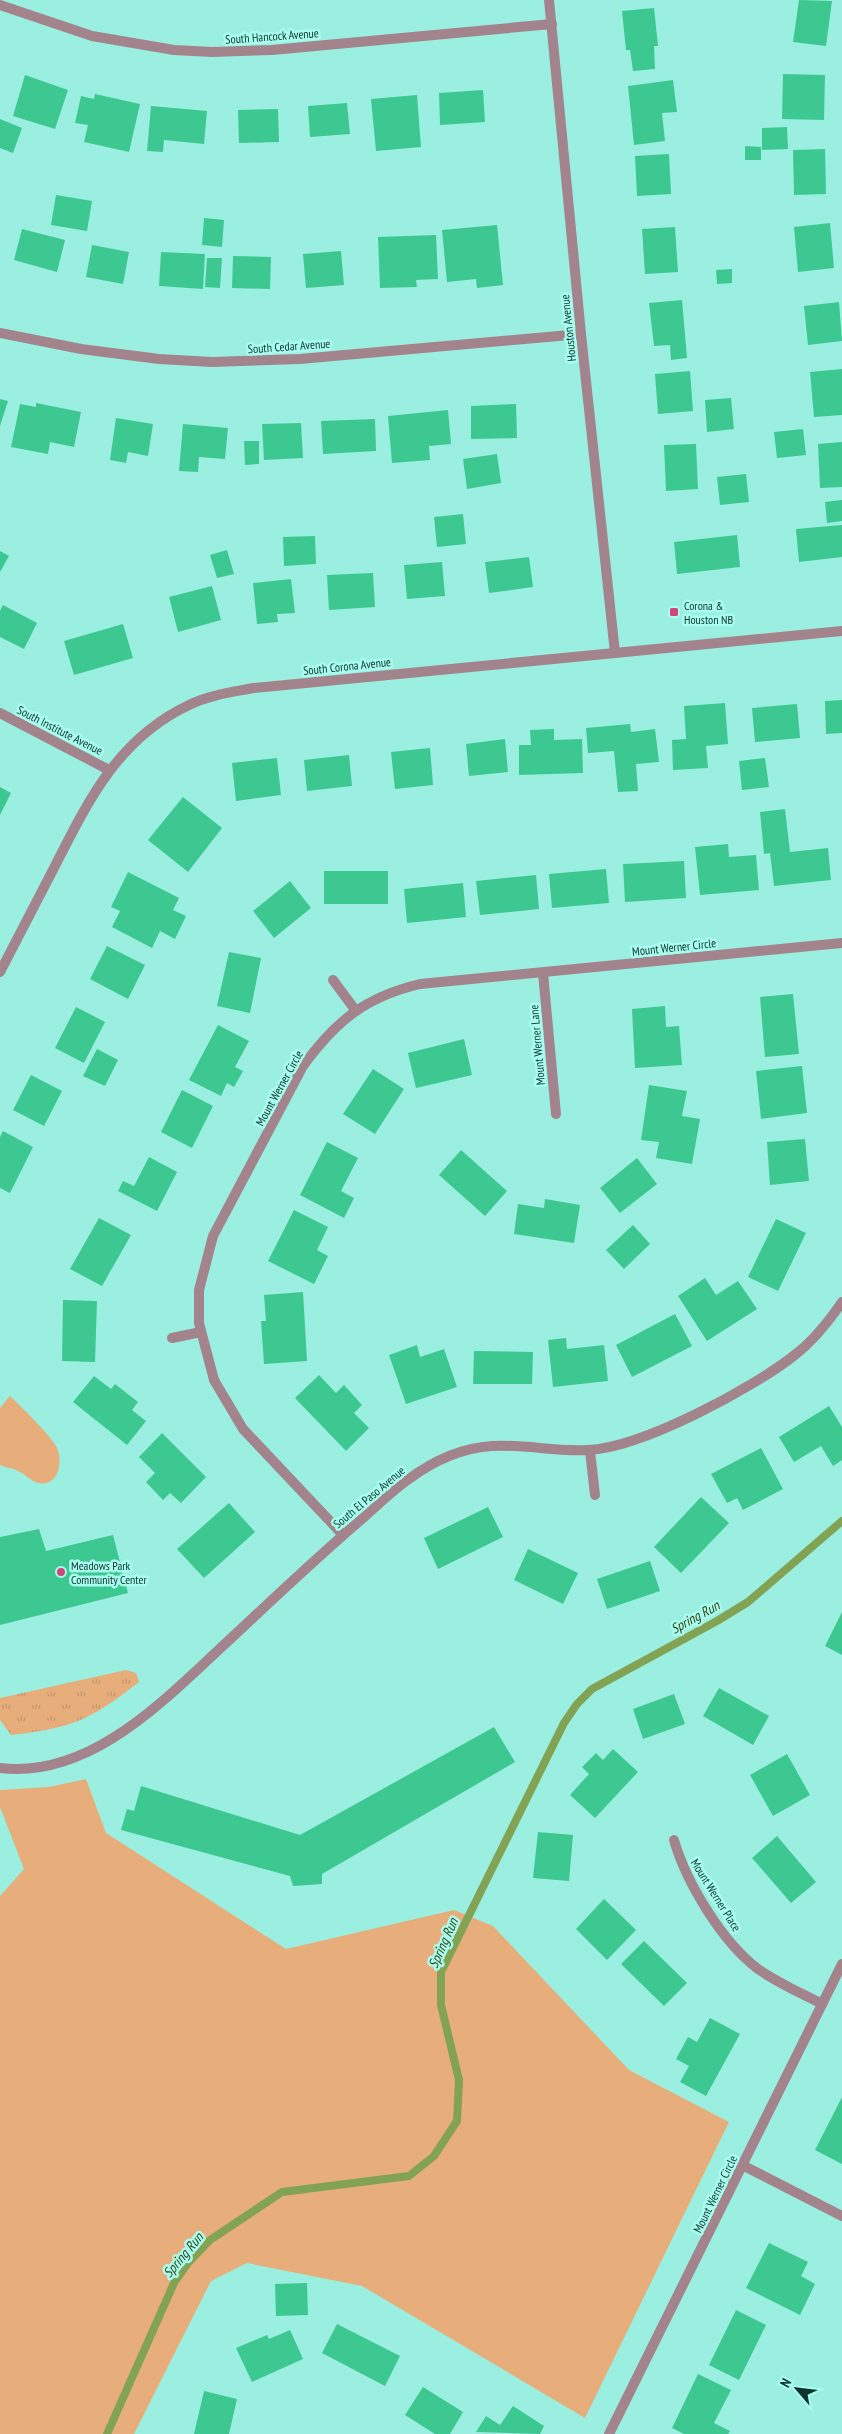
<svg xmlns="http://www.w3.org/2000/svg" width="842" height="2434" font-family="'PT Sans Narrow',sans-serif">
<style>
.grass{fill:url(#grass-tufts)}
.park{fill:#e7ae7c}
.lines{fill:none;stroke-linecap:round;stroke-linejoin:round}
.stream{stroke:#82a354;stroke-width:8}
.building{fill:#3ec891}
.street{stroke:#a3848c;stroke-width:10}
.poi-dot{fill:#d14577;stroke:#a8fdee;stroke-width:2}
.labels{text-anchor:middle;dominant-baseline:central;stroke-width:5;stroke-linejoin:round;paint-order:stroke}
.street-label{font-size:12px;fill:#0f342f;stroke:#a8fdee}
.poi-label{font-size:12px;fill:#0f342f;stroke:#a8fdee;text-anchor:start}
.water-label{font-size:14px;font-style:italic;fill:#374316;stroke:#a8fdee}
</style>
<defs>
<pattern id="grass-tufts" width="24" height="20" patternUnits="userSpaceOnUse" patternTransform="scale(1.25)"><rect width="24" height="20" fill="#e7ae7c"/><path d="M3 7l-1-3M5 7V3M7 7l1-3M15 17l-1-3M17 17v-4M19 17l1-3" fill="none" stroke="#c5966c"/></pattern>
</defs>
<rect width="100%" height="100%" fill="#9befe1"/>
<path class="grass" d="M126,1670L136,1673L139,1682C90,1720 73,1728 11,1735L0,1720V1698Z"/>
<g class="park">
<path d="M10,1396C22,1408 50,1434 57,1448C63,1462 59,1487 38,1483C31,1481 25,1474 18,1471C13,1468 6,1468 0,1465V1408Z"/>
<path d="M86,1779L106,1833L286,1949L454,1910L493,1926L629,2070L729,2122L585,2418L362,2286L247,2263L211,2281L134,2434H0V1896L24,1869L0,1807V1790L49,1787Z"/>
</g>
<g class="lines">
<path class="stream" d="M107,2434L174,2283L188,2263L210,2240L282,2192L409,2176L434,2156L457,2121L459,2080L441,2005V1972L564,1723L577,1704L592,1689L717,1621L748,1602L842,1521"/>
</g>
<g class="building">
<path d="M799,0L832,1L826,46L793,42Z"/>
<path d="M654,8L658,46H654L655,69L633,71L630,50H626L622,11Z"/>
<path d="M783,74L825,75L824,120L782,119Z"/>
<path d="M25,75L68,90L55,129L13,116Z"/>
<path d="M673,80L677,112L662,113L665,141L634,145L628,86Z"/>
<path d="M483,90L485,122L440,125L439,93Z"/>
<path d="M95,94L140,104L129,152L84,142L88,125L75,123L81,96L94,99Z"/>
<path d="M417,95L421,147L376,151L371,99Z"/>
<path d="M347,103L350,134L310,137L308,106Z"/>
<path d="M151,106L207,111L204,144L164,140L163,152L147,151Z"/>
<path d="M278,109L279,142L239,143L238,110Z"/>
<path d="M0,119L22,128L13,153L0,148Z"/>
<path d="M787,127L788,149L762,150V128Z"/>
<path d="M745,146L761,147V160H745Z"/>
<path d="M825,149L826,194L794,195L793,150Z"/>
<path d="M669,154L671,194L637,196L635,156Z"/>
<path d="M56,195L92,201L87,231L51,225Z"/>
<path d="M204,218L224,220L222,247L202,245Z"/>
<path d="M830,223L834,268L798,272L794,227Z"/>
<path d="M497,225L503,285L477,288L476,279L447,282L442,230Z"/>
<path d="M675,227L678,272L645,274L642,229Z"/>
<path d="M22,229L65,240L57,272L14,260Z"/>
<path d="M436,235L438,279L416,280L417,287L380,288L378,237Z"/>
<path d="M92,245L129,252L123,284L86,277Z"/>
<path d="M341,251L344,285L306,288L303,254Z"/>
<path d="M161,252L205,254L203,289L159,286Z"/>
<path d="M233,256L271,257L270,289L232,288Z"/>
<path d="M207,258H222L220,288L205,287Z"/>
<path d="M732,269V283L717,284L716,270Z"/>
<path d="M682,300L687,358L671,360L670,345L654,346L649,303Z"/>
<path d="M839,302L842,341L808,345L804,306Z"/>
<path d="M842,369V415L814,417L810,372Z"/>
<path d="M690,371L693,411L658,414L655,374Z"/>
<path d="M731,398L734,429L707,432L705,400Z"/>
<path d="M0,399L8,401L0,426Z"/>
<path d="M36,403L81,412L74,447L50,442L48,454L11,447L20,404L36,407Z"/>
<path d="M516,404L517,438L471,439V406Z"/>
<path d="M448,410L451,444L429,446L430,460L392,463L388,416Z"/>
<path d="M116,418L153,424L148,456L128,452L126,463L110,460Z"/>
<path d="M375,419L376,451L323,454L321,421Z"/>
<path d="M301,423L303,458L264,460L262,424Z"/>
<path d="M183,424L228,428L225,459L199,457L198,472L179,471Z"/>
<path d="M803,429L806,455L777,458L774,432Z"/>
<path d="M244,441H259V464L245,465Z"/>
<path d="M842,442V487L820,488L818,444Z"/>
<path d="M696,444L698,489L666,491L664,445Z"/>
<path d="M497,454L501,483L467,489L463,459Z"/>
<path d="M746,474L749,502L720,505L717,477Z"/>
<path d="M842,500V521L827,523L825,502Z"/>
<path d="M463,514L466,544L437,547L434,517Z"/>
<path d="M842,525V557L799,562L796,529Z"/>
<path d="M737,535L740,567L677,574L674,542Z"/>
<path d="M315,536L316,564L284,566L283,537Z"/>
<path d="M227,550L234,574L217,578L210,555Z"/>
<path d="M0,551L9,556L0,572Z"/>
<path d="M529,557L533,587L489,593L485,562Z"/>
<path d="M442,562L445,596L407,599L404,565Z"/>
<path d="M373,573L375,607L329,610L327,575Z"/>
<path d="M291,579L295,613L277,614L278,622L257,624L253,583Z"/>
<path d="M212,586L221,620L178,632L169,597Z"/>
<path d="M3,605L37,623L24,649L0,637V611Z"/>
<path d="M123,624L133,658L74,675L64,641Z"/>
<path d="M842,700V733L826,734L825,701Z"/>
<path d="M725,703L728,744L706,746L708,768L673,770L672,740L686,739L684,706Z"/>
<path d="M797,704L800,738L755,742L752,708Z"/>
<path d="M630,724L631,732L655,729L659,762L636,764L638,791L618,792L614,751L588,753L586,728Z"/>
<path d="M554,729V740L582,739L583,773L519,775V745H531L530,730Z"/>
<path d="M505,739L508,772L469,776L466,744Z"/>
<path d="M430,748L433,785L395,789L391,752Z"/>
<path d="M349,755L352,786L307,791L304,760Z"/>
<path d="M277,758L281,795L236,801L232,763Z"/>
<path d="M765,758L769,787L742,790L739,761Z"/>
<path d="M0,787L11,793L0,815Z"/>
<path d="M183,797L222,828L188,872L148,840Z"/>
<path d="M785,809L790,852L828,848L831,880L774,886L770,853L764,854L760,812Z"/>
<path d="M728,844L729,857L756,855L759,890L700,895L695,847Z"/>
<path d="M684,861L686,898L625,902L623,864Z"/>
<path d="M606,869L609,903L552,908L549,874Z"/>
<rect x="324" y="871" width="64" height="33"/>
<path d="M128,872L179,898L173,910L186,916L175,939L160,931L152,948L112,927L120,911L111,907Z"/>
<path d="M536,875L539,909L480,915L476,881Z"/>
<path d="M290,881L311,908L274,938L253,911Z"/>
<path d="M463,883L466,917L407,923L404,889Z"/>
<path d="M107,946L145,965L128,999L90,979Z"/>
<path d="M229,952L261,958L250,1013L217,1006Z"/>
<path d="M793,994L799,1054L765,1057L760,997Z"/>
<path d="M665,1006L666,1027L679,1026L682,1065L635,1068L632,1009Z"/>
<path d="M76,1007L105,1022L84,1063L55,1048Z"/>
<path d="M218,1025L249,1041L235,1067L243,1071L234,1087L227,1083L221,1096L189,1080Z"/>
<path d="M464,1039L472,1075L416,1088L408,1053Z"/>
<path d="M97,1049L118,1060L105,1086L83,1076Z"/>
<path d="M802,1066L807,1113L761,1119L756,1071Z"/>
<path d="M373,1069L404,1089L375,1134L343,1114Z"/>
<path d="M31,1075L62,1091L44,1126L13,1110Z"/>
<path d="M649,1085L687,1091L682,1116L700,1119L692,1164L656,1158L659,1142L641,1140Z"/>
<path d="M182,1090L213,1106L192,1148L161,1132Z"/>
<path d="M3,1131L33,1147L10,1193L0,1188V1137Z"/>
<path d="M805,1139L809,1181L770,1185L767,1142Z"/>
<path d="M327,1142L358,1158L341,1191L354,1198L344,1218L300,1195Z"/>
<path d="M461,1150L507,1191L485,1216L439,1175Z"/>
<path d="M149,1157L177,1172L157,1211L118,1191L123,1181L134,1186Z"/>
<path d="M637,1158L657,1184L620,1213L600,1188Z"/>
<path d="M545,1199L580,1205L574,1243L514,1234L518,1204L544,1208Z"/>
<path d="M294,1210L328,1227L317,1250L328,1256L314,1284L268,1261Z"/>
<path d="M99,1218L131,1235L102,1286L70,1269Z"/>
<path d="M776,1219L806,1233L778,1291L748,1277Z"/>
<path d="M633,1225L650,1244L624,1269L606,1250Z"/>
<path d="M705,1278L716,1295L738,1281L757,1309L707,1341L678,1296Z"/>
<path d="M303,1292L307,1361L264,1364L261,1321H266L264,1295Z"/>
<path d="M63,1300L97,1301L95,1362L62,1361Z"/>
<path d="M675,1314L692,1346L632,1377L616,1345Z"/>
<path d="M566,1338L567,1349L604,1345L608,1381L553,1387L548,1340Z"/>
<path d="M417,1345L420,1357L444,1349L457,1387L406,1404L389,1355Z"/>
<path d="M474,1351L533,1352L532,1384H473Z"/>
<path d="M319,1375L336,1393L344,1385L362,1405L354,1413L369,1428L346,1451L295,1398Z"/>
<path d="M94,1376L111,1389L115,1384L138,1402L132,1410L146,1421L127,1445L73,1402Z"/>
<path d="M829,1406L842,1427V1460L833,1466L821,1446L794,1462L779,1437Z"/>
<path d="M162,1433L206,1477L181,1503L170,1493L163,1500L146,1482L155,1473L139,1457Z"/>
<path d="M761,1448L783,1489L743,1510L737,1498L727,1503L711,1474Z"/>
<path d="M701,1497L729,1523L681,1573L654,1547Z"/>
<path d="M229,1503L255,1532L204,1578L177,1549Z"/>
<path d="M488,1507L503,1537L438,1569L424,1538Z"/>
<path d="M39,1529L46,1551L113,1535L128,1593L0,1625V1537Z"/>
<path d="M528,1549L578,1573L563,1604L514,1580Z"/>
<path d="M650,1561L660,1591L607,1609L597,1579Z"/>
<path d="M842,1612V1655L825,1646Z"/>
<path d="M719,1688L769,1716L753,1745L703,1716Z"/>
<path d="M674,1694L685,1724L643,1739L633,1709Z"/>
<path d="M494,1727L515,1762L322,1874V1884L293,1886L290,1876L121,1830L127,1809L134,1811L141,1786L300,1835Z"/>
<path d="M613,1749L638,1772L595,1818L570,1795L589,1774L582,1767L596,1753L603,1760Z"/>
<path d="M787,1754L810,1795L773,1816L750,1775Z"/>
<path d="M538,1832L573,1835L569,1881L533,1878Z"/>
<path d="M777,1836L816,1882L791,1903L752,1858Z"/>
<path d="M604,1899L636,1930L607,1960L576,1929Z"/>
<path d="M644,1941L687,1983L664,2006L621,1964Z"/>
<path d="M710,2018L740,2034L706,2096L680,2082L689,2066L676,2059L688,2037L697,2042Z"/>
<path d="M842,2097V2164L815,2150Z"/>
<path d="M769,2243L808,2262L801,2276L815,2284L800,2315L746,2288Z"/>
<path d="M307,2283L308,2315L276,2316L275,2284Z"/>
<path d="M736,2310L766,2325L739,2380L709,2365Z"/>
<path d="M337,2324L400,2356L385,2386L322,2353Z"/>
<path d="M290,2330L303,2359L252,2382L236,2348L267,2335L269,2339Z"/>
<path d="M698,2374L731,2390L714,2423L730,2431L728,2434H684L672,2428Z"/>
<path d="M423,2387L463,2412L450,2434H435L405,2415Z"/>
<path d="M204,2391L237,2399L229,2434H194Z"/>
<path d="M513,2406L544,2426L540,2434L476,2432L486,2416L500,2425Z"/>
</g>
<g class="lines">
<g class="street">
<path d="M549,0L581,334L615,653"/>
<path d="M0,5L92,36L174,50L212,52L272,50L552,24"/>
<path d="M0,333L81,349L159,359L212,362L300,359L581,334"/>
<path d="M0,713L109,770"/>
<path d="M0,972C19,936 37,900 56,864C89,799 119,738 189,705C209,695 233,692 254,688L842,631"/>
<path d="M543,973L556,1114"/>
<path d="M333,980L356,1011"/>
<path d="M172,1338L201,1332"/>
<path d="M590,1451L595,1495"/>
<path d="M343,1535L243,1429L214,1380L199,1323V1290L213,1236L303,1066C336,1021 365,997 420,984L842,943"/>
<path d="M0,1768C91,1779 165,1699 226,1643C271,1601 316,1558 363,1518C378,1505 393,1490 409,1479C433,1461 462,1448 492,1446C524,1444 556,1452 588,1450C641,1448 754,1388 796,1354C814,1340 829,1321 842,1302"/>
<path d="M674,1840C686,1882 722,1942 758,1969C778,1983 801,1993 822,2004"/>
<path d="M744,2166L842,2216"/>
<path d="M609,2434L842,1964"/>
</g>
</g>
<g class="poi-dot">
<rect x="669" y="607" width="10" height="10" rx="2.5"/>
<circle cx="61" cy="1572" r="5"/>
</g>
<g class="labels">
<g class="street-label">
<text transform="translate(272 36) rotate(-4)">South Hancock Avenue</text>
<text transform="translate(568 328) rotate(-96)">Houston Avenue</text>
<text transform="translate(289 346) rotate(-4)">South Cedar Avenue</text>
<text transform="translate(347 666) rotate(-6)">South Corona Avenue</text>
<text transform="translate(60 730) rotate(27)">South Institute Avenue</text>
<text transform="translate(674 947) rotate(-6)">Mount Werner Circle</text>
<text transform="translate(537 1045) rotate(-95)">Mount Werner Lane</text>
<text transform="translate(279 1088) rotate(-61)">Mount Werner Circle</text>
<text transform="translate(369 1497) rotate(-40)">South El Paso Avenue</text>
<text transform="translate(716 1895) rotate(58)">Mount Werner Place</text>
<text transform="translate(715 2194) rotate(-64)">Mount Werner Circle</text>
</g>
<g class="poi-label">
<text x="684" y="605">Corona &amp;<tspan x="684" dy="14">Houston NB</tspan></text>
<text x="71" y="1565">Meadows Park<tspan x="71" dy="14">Community Center</tspan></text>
</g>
<g class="water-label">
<text transform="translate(695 1617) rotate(-29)">Spring Run</text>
<text transform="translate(443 1943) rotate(-66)">Spring Run</text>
<text transform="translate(183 2255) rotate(-50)">Spring Run</text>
</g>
</g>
<g transform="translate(797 2389) rotate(298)" stroke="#a8fdee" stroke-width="4" paint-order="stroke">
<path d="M0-4L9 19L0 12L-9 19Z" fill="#0f342f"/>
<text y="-8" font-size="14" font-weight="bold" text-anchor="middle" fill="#0f342f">N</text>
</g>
</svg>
